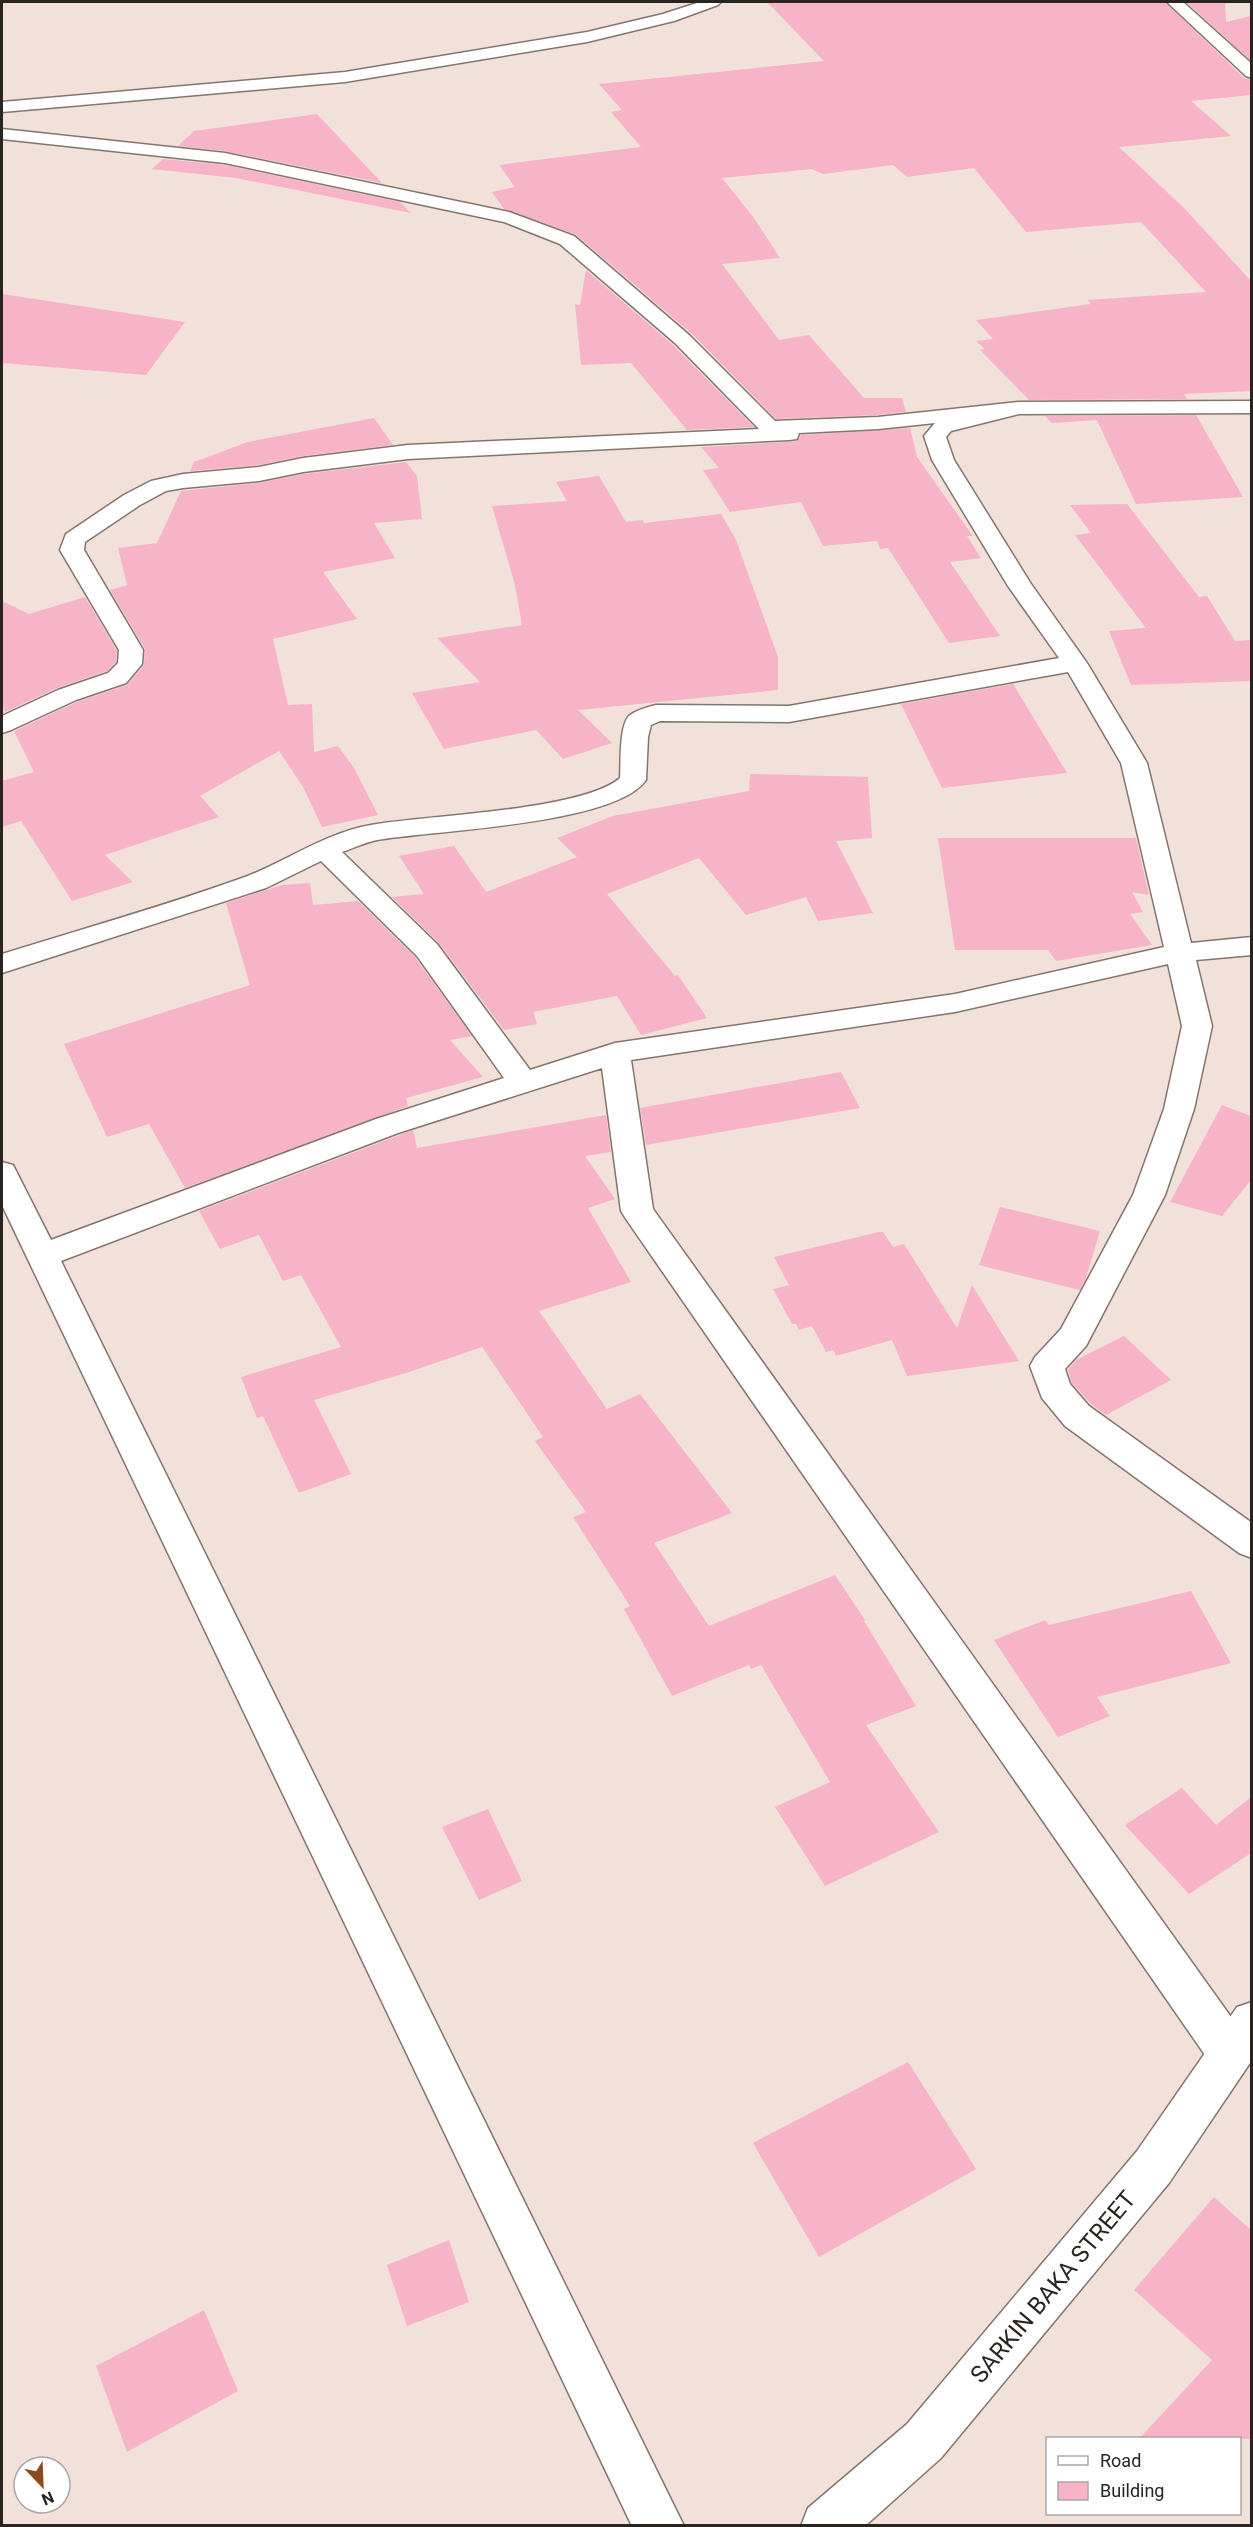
<svg xmlns="http://www.w3.org/2000/svg" width="1253" height="2527" font-family="Roboto,sans-serif">
<style>
.building{fill:#f7b3c8}
.lines{fill:none;stroke-linecap:round;stroke-linejoin:round}
.minor-casing{stroke:#83756d;stroke-width:3}
.tertiary-casing{stroke:#83756d;stroke-width:3}
.minor{fill:#fff;fill-rule:evenodd}
.tertiary{fill:#fff;fill-rule:evenodd}
.labels{text-anchor:middle;dominant-baseline:central;stroke-width:5;stroke-linejoin:round;paint-order:stroke}
.near-street-label{font-size:24px;fill:#292420;stroke:#fff}
</style>
<rect width="100%" height="100%" fill="#f1e1d9"/>
<g class="building">
<path d="M767,2H1165L1244,78L1251,80V95L1191,101L1231,136L1119,147L1184,208L1251,281V391L1184,394L1187,399L1029,400L980,350L985,349L976,341L993,339L976,320L1091,304L1088,300L1206,292L1141,222L1026,232L974,168L907,177L893,165L823,174L812,169L722,178L754,218L780,258L722,264L779,340L809,335L864,398H902L906,412L878,415L776,419L691,333L575,234L504,209L492,192L515,187L499,165L641,147L611,112L622,110L599,84L824,61Z"/>
<path d="M1186,2H1225L1226,22L1251,16V61Z"/>
<path d="M317,114L382,183L225,151L178,146L194,131Z"/>
<path d="M163,159L225,165L400,202L411,213L236,178L152,169Z"/>
<path d="M586,270L673,345L754,427L687,430L631,363L581,365L575,304L580,305Z"/>
<path d="M2,294L185,322L146,375L2,363Z"/>
<path d="M1196,415L1243,497L1136,504L1097,420L1052,423L1045,416Z"/>
<path d="M374,418L393,445L303,456L259,465L190,471L194,462L248,442Z"/>
<path d="M910,428L917,457L973,536H967L981,558L950,562L1000,636L949,643L888,548L880,549L877,541L823,546L801,502L730,512L703,470L719,468L701,447L789,442L797,441L801,435Z"/>
<path d="M406,462L417,476L422,519L374,523L395,558L323,572L357,619L273,639L288,705L312,704L314,752L338,746L354,768L378,815L322,827L303,787L279,751L200,796L219,817L105,855L133,882L72,901L21,821L2,827V781L34,772L14,731L77,702L127,685L144,665L145,649L110,590L127,585L118,548L157,543L181,491L259,483L303,474Z"/>
<path d="M599,476L626,522L643,520L644,523L721,514L736,540L778,657V690L578,710L612,743L563,759L536,730L444,749L412,693L480,682L437,638L522,625L515,585L492,506L567,501L556,482Z"/>
<path d="M1127,504L1199,597L1207,596L1235,641L1251,640V681L1131,685L1109,631L1146,628L1075,535L1091,533L1070,505Z"/>
<path d="M85,597L117,651L116,662L107,671L57,688L5,712L2,704V601L29,614Z"/>
<path d="M1013,684L1067,773L942,788L901,704Z"/>
<path d="M750,774L868,777L872,838L836,841L873,913L818,921L806,897L746,915L699,858L607,894L675,976L678,975L707,1018L641,1035L617,996L533,1012L537,1024L504,1030L439,943L392,897L424,894L399,856L454,846L486,892L577,857L557,838L613,816L749,791Z"/>
<path d="M938,838H1136L1149,895L1132,892L1143,912L1130,914L1152,945L1056,961L1048,950H955Z"/>
<path d="M310,883L313,905L358,901L415,957L472,1036L450,1040L483,1077L406,1098L408,1106L185,1188L149,1124L107,1137L64,1044L250,985L226,903L282,885Z"/>
<path d="M841,1072L860,1108L646,1145L640,1108Z"/>
<path d="M1222,1105L1251,1116V1180L1222,1216L1170,1202Z"/>
<path d="M606,1115L611,1152L585,1156L615,1199L588,1208L631,1282L539,1311L607,1409L640,1394L732,1513L654,1543L709,1626L835,1575L865,1620L864,1621L916,1706L866,1725L939,1832L825,1886L775,1807L830,1782L761,1665L751,1669L749,1665L672,1696L624,1609L630,1606L573,1517L586,1512L535,1441L543,1437L482,1347L406,1373L314,1400L351,1474L299,1493L263,1416L257,1418L241,1377L341,1347L301,1275L283,1281L259,1235L220,1249L199,1211L413,1130L417,1148Z"/>
<path d="M1000,1207L1100,1231L1086,1278L1080,1290L979,1265Z"/>
<path d="M879,1232H883L893,1247L904,1244L957,1328L972,1285L1019,1361L907,1376L892,1340L836,1356L833,1350L826,1352L812,1326L799,1330L796,1324H792L773,1289L789,1285L774,1257Z"/>
<path d="M1124,1336L1171,1380L1106,1415L1091,1404L1072,1383L1068,1370L1076,1360Z"/>
<path d="M1191,1591L1231,1663L1097,1697L1110,1716L1058,1737L994,1640L1045,1620L1049,1625Z"/>
<path d="M1182,1788L1216,1825L1251,1797V1853L1189,1894L1125,1825Z"/>
<path d="M488,1809L522,1881L479,1900L442,1827Z"/>
<path d="M908,2062L976,2169L819,2257L753,2143Z"/>
<path d="M1214,2197L1251,2230V2439H1139L1212,2360L1134,2290Z"/>
<path d="M449,2240L469,2302L407,2326L387,2265Z"/>
<path d="M204,2310L238,2391L127,2452L96,2366Z"/>
</g>
<g class="lines">
<g class="minor-casing">
<g id="minor">
<path d="M700,2H721L718,5L674,21L587,42L345,82L2,112V102L345,72L587,32L663,14Z"/>
<path d="M1167,2H1183L1252,64V78L1246,76Z"/>
<path d="M2,129L225,153L509,212L574,236L689,335L775,421L878,417L1019,402L1252,401V413L1019,414L951,431L946,437L954,460L1031,584L1087,663L1147,763L1191,943L1252,937V955L1196,960L1212,1026L1194,1109L1165,1195L1086,1346L1065,1369L1070,1384L1089,1406L1252,1523V1558L1239,1553L1065,1426L1042,1398L1030,1366L1035,1357L1061,1329L1133,1195L1164,1109L1182,1026L1168,964L955,1012L631,1060L653,1209L1246,2038L1252,2052L1246,2068L1230,2074L1214,2068L626,1219L621,1211L602,1068L398,1133L61,1261L684,2526H632L2,1205V1162L13,1165L51,1240L376,1119L504,1078L417,956L321,861L266,888L2,973V954C82,929 165,906 245,877C287,861 325,833 371,825C427,815 582,811 620,778C621,764 619,726 629,716C636,710 648,707 656,705L789,706L1059,658L1008,586L932,460L924,436L935,423L878,429L799,433L797,439L789,440L408,459L303,472L259,481L183,488L166,491L140,505L85,542L84,550L143,650L142,664L126,683L76,700L11,730L2,733V716L58,690L108,673L118,663L119,650L60,550L66,534L124,495L151,481L183,474L259,467L303,458L408,445L759,429L675,343L560,244L504,222L225,163L2,139ZM1068,672L1121,763L1164,947L955,994L615,1043L530,1070L437,944L342,852C354,848 366,842 377,840C434,830 615,825 646,780L648,737L651,725L660,721L789,722Z"/>
</g>
</g>
<g class="tertiary-casing">
<path id="tertiary" d="M1252,2002V2060L1169,2183L941,2458L865,2526H801L808,2508L907,2424L1137,2151L1237,2007Z"/>
</g>
<use href="#minor" class="minor"/>
<use href="#tertiary" class="tertiary"/>
</g>
<g class="labels">
<g class="near-street-label">
<text transform="translate(1053 2287) rotate(-50)">SARKIN BAKA STREET</text>
</g>
</g>
<rect width="1253" height="2527" fill="none" stroke="#292420" stroke-width="6"/>
<rect x="1046" y="2437" width="195" height="78" fill="#ffffff" stroke="#a9a7a6" stroke-width="1.5"/>
<rect x="1058" y="2456" width="30" height="9" fill="#ffffff" stroke="#a9a7a6" stroke-width="1.5"/>
<text x="1100" y="2467" font-size="18" fill="#292420">Road</text>
<rect x="1058" y="2482" width="30" height="18" fill="#f7b3c8" stroke="#a9a7a6" stroke-width="1.5"/>
<text x="1100" y="2497" font-size="18" fill="#292420">Building</text>
<g transform="translate(42 2485) rotate(157)"><circle r="28" fill="#ffffff" stroke="#a9a7a6" stroke-width="1.5"/>
<path d="M0-4.5L10 22L0 15L-10 22Z" fill="#8e491e"/>
<text y="-9" font-size="16" font-weight="bold" text-anchor="middle" fill="#292420">N</text>
</g>
</svg>
